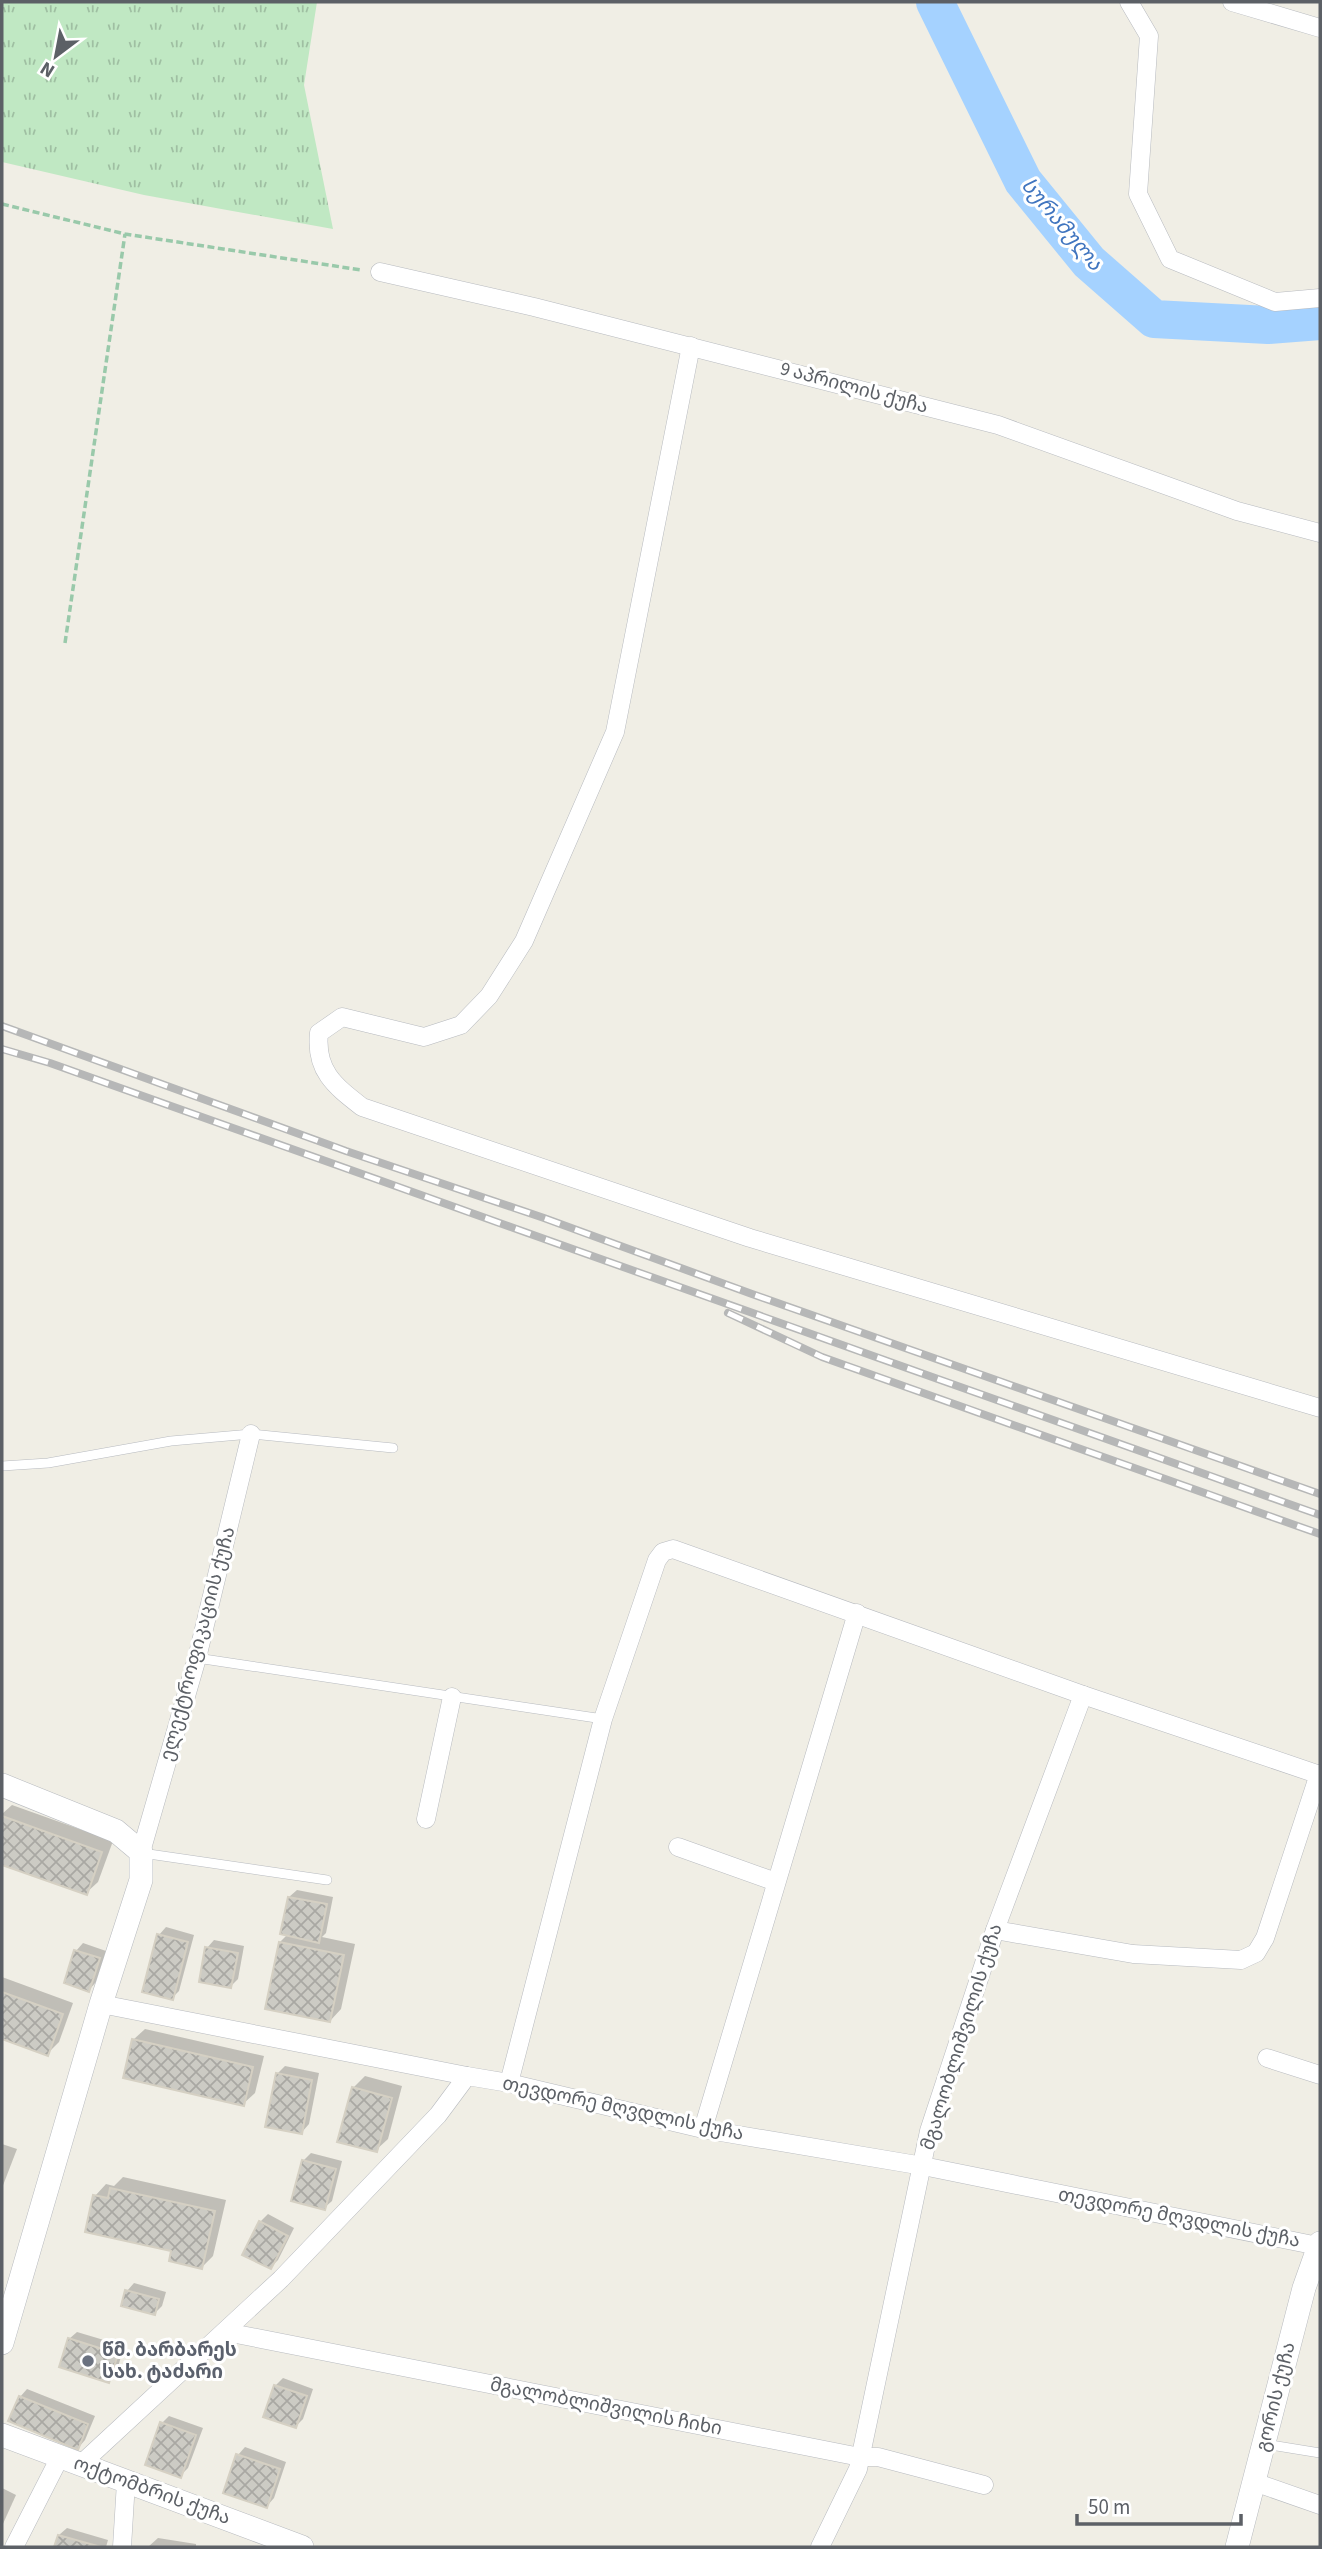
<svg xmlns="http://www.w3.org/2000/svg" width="1322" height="2549" font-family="'Source Sans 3','Noto Sans Georgian',sans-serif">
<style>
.grass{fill:url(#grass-tufts)}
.shadow{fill:#0003}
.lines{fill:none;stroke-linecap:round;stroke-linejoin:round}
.river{stroke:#a5d2ff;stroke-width:38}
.building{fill:url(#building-cross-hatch);stroke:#d5d0c3;stroke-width:2}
.service-casing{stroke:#b7babf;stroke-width:10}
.minor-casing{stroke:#b7babf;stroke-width:19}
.tertiary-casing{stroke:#b7babf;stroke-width:24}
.path{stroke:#99c9aa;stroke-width:3.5;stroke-dasharray:7 3.5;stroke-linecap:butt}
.service{stroke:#fff;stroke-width:9}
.minor{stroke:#fff;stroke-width:18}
.tertiary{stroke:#fff;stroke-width:23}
.rail-casing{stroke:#b6b7b7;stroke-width:8}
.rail{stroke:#fff;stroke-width:5;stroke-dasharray:16;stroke-linecap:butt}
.worship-dot{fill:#6b7280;stroke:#fff;stroke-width:2.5}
.labels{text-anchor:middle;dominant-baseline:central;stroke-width:6;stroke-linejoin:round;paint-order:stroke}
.street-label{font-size:19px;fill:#5c6066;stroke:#fff}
.worship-label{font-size:19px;font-weight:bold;fill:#5b616d;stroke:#fff;text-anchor:start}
.water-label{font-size:21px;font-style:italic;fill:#4075bf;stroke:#fff}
</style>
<defs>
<pattern id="grass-tufts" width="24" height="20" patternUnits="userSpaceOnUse" patternTransform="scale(1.75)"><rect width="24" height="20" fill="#c0e8c3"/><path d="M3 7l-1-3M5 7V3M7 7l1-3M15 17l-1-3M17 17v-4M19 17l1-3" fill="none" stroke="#9fbfa2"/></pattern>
<pattern id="building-cross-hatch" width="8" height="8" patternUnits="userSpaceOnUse" patternTransform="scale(1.75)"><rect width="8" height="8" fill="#cccbc4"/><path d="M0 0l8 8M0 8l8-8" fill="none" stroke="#a9a8a3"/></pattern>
</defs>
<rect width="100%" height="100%" fill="#f0eee5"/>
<path class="grass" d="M2,2H317L304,85L333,229L144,195L2,162Z"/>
<g class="shadow">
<path d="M12,1805L113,1841L98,1882L86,1893L2,1863V1814Z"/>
<path d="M297,1890L333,1897L326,1933L322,1937L355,1944L341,2009L330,2021L280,1942L288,1934L289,1897Z"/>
<path d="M166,1927L194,1935L179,1991L172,1998L159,1935Z"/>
<path d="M214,1940L244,1946L238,1979L231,1986L207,1948Z"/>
<path d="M83,1943L106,1951L96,1982L89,1990L76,1951Z"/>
<path d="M2,1977L73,2003L59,2042L47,2054L2,2037Z"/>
<path d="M145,2029L264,2056L255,2093L243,2104L133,2040Z"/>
<path d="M285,2066L319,2073L309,2124L302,2132L277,2074Z"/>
<path d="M365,2076L402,2086L388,2139L376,2150L353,2088Z"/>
<path d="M2,2144L17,2149L2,2188Z"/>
<path d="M311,2153L342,2161L332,2201L324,2208L303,2161Z"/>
<path d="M123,2177L226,2200L213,2256L202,2267L95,2196L106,2184L114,2186Z"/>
<path d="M268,2214L294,2228L278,2260L271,2267L260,2222Z"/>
<path d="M134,2283L166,2292L162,2306L155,2313L127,2291Z"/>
<path d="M77,2332L124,2346L116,2374L108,2381L69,2339Z"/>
<path d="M283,2378L313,2389L303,2419L296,2426L275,2386Z"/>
<path d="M27,2389L95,2416L85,2440L78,2448L20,2397Z"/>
<path d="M169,2416L203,2428L188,2468L180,2476L162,2423Z"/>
<path d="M245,2447L286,2462L274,2498L267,2506L238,2455Z"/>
<path d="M2,2488L16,2495L2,2526Z"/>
<path d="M67,2528L108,2540L106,2547H56L59,2535Z"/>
<path d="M158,2538L196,2544V2547H148Z"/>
</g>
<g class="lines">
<path class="river" d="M935,2L1023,181L1089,262L1154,319L1268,325L1320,321"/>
</g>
<g class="building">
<path d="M2,1816L102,1852L87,1895L2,1865Z"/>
<path d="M288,1897L327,1904L319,1943L280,1934Z"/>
<path d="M157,1934L188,1942L173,2000L142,1992Z"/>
<path d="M279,1942L344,1955L330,2022L265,2009Z"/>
<path d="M205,1947L238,1953L231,1988L199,1982Z"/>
<path d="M74,1950L100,1958L89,1992L64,1983Z"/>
<path d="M2,1992L63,2014L48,2056L2,2039Z"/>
<path d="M132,2039L253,2067L244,2106L123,2078Z"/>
<path d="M276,2073L312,2080L302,2134L265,2127Z"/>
<path d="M352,2087L392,2098L377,2152L337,2142Z"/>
<path d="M302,2160L336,2169L325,2210L291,2201Z"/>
<path d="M110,2188L215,2211L202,2269L169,2261L171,2251L85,2232L93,2195L108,2198Z"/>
<path d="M259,2221L288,2236L271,2269L242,2255Z"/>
<path d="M125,2290L159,2299L155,2315L121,2306Z"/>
<path d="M68,2338L118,2354L109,2383L59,2367Z"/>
<path d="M274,2385L307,2396L296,2428L263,2417Z"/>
<path d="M19,2396L88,2424L78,2450L8,2421Z"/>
<path d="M160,2422L196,2435L181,2478L145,2465Z"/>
<path d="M236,2454L280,2469L267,2508L223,2493Z"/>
<path d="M58,2535L101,2547H54Z"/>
</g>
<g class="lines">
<g class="service-casing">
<g id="service">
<path d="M2,1466L48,1463L171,1441L251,1434L393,1448"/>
<path d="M197,1658L603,1719"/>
<path d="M142,1853L327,1880"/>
<path d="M1265,2444L1320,2453"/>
</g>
</g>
<g class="minor-casing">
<g id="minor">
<path d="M1129,2L1149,36L1138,194L1170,259L1275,302L1320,298"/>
<path d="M1232,2L1320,28"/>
<path d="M380,272L534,307L998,425L1237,511L1320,533"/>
<path d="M691,346L615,732L524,941L489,996L461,1025L424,1037L342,1017L319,1033C315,1071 335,1086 362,1107L750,1238L1320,1408"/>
<path d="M426,1819L452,1697"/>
<path d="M678,1847L776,1882"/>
<path d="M141,1852L197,1658L251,1434"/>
<path d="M995,1930L1133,1954L1241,1960L1256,1953L1265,1938L1319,1774"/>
<path d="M101,2004L467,2076"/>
<path d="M1267,2058L1320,2075"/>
<path d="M509,2083L603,1719L657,1560L663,1552L673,1549L1083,1695L1320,1775"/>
<path d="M703,2129L857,1613"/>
<path d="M226,2332L860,2457H878L984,2485"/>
<path d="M80,2465L281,2279L438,2115L467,2076L509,2083L703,2129L923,2166L1318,2246"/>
<path d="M1254,2482L1320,2505"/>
<path d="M14,2547L60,2457"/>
<path d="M122,2547L126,2482"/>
<path d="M820,2547L858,2469L929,2131L995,1930L1083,1695"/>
</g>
</g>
<g class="tertiary-casing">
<g id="tertiary">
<path d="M2,1785L116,1831L141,1852V1880L101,2004L2,2343"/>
<path d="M2,2435L302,2547"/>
<path d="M1237,2547L1304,2288L1320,2243"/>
</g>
</g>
<g class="path">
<path d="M2,204L125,234L361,270"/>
<path d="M65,643L125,234"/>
</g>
<use href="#service" class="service"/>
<use href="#minor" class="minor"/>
<use href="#tertiary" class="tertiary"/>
<g class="rail-casing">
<g id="rail">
<path d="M2,1026L346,1151L544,1218L752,1294L1320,1494"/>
<path d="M2,1049L50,1063L1320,1515"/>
<path d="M728,1313L822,1357L1320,1534"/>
</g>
</g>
<use href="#rail" class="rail"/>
</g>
<circle class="worship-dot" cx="88" cy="2361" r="7"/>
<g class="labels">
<g class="street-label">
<text transform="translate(854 388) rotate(15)">9 აპრილის ქუჩა</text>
<text transform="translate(198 1644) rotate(-75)">ელექტროფიკაციის ქუჩა</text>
<text transform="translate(962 2037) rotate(-73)">მგალობლიშვილის ქუჩა</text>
<text transform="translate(623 2109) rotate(12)">თევდორე მღვდლის ქუჩა</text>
<text transform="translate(1179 2218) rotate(11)">თევდორე მღვდლის ქუჩა</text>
<text transform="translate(1276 2397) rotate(-76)">გორის ქუჩა</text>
<text transform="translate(606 2407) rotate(11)">მგალობლიშვილის ჩიხი</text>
<text transform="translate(152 2491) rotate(20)">ოქტომბრის ქუჩა</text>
</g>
<g class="worship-label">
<text x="102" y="2350">წმ. ბარბარეს<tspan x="102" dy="22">სახ. ტაძარი</tspan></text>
</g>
<g class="water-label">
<text transform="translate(1062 224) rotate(50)">სურამულა</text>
</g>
</g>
<rect width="1322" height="2549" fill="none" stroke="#5c6066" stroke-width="7"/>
<g transform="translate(56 56) rotate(212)" stroke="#ffffff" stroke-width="5" paint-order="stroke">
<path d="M0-5L12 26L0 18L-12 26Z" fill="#5c6066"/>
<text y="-10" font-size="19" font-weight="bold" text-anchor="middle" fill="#5c6066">N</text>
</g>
<path d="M1077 2514v10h164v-10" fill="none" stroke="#5c6066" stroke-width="3.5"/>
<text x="1088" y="2514" font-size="21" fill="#5c6066" stroke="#ffffff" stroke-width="5" paint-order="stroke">50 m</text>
</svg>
